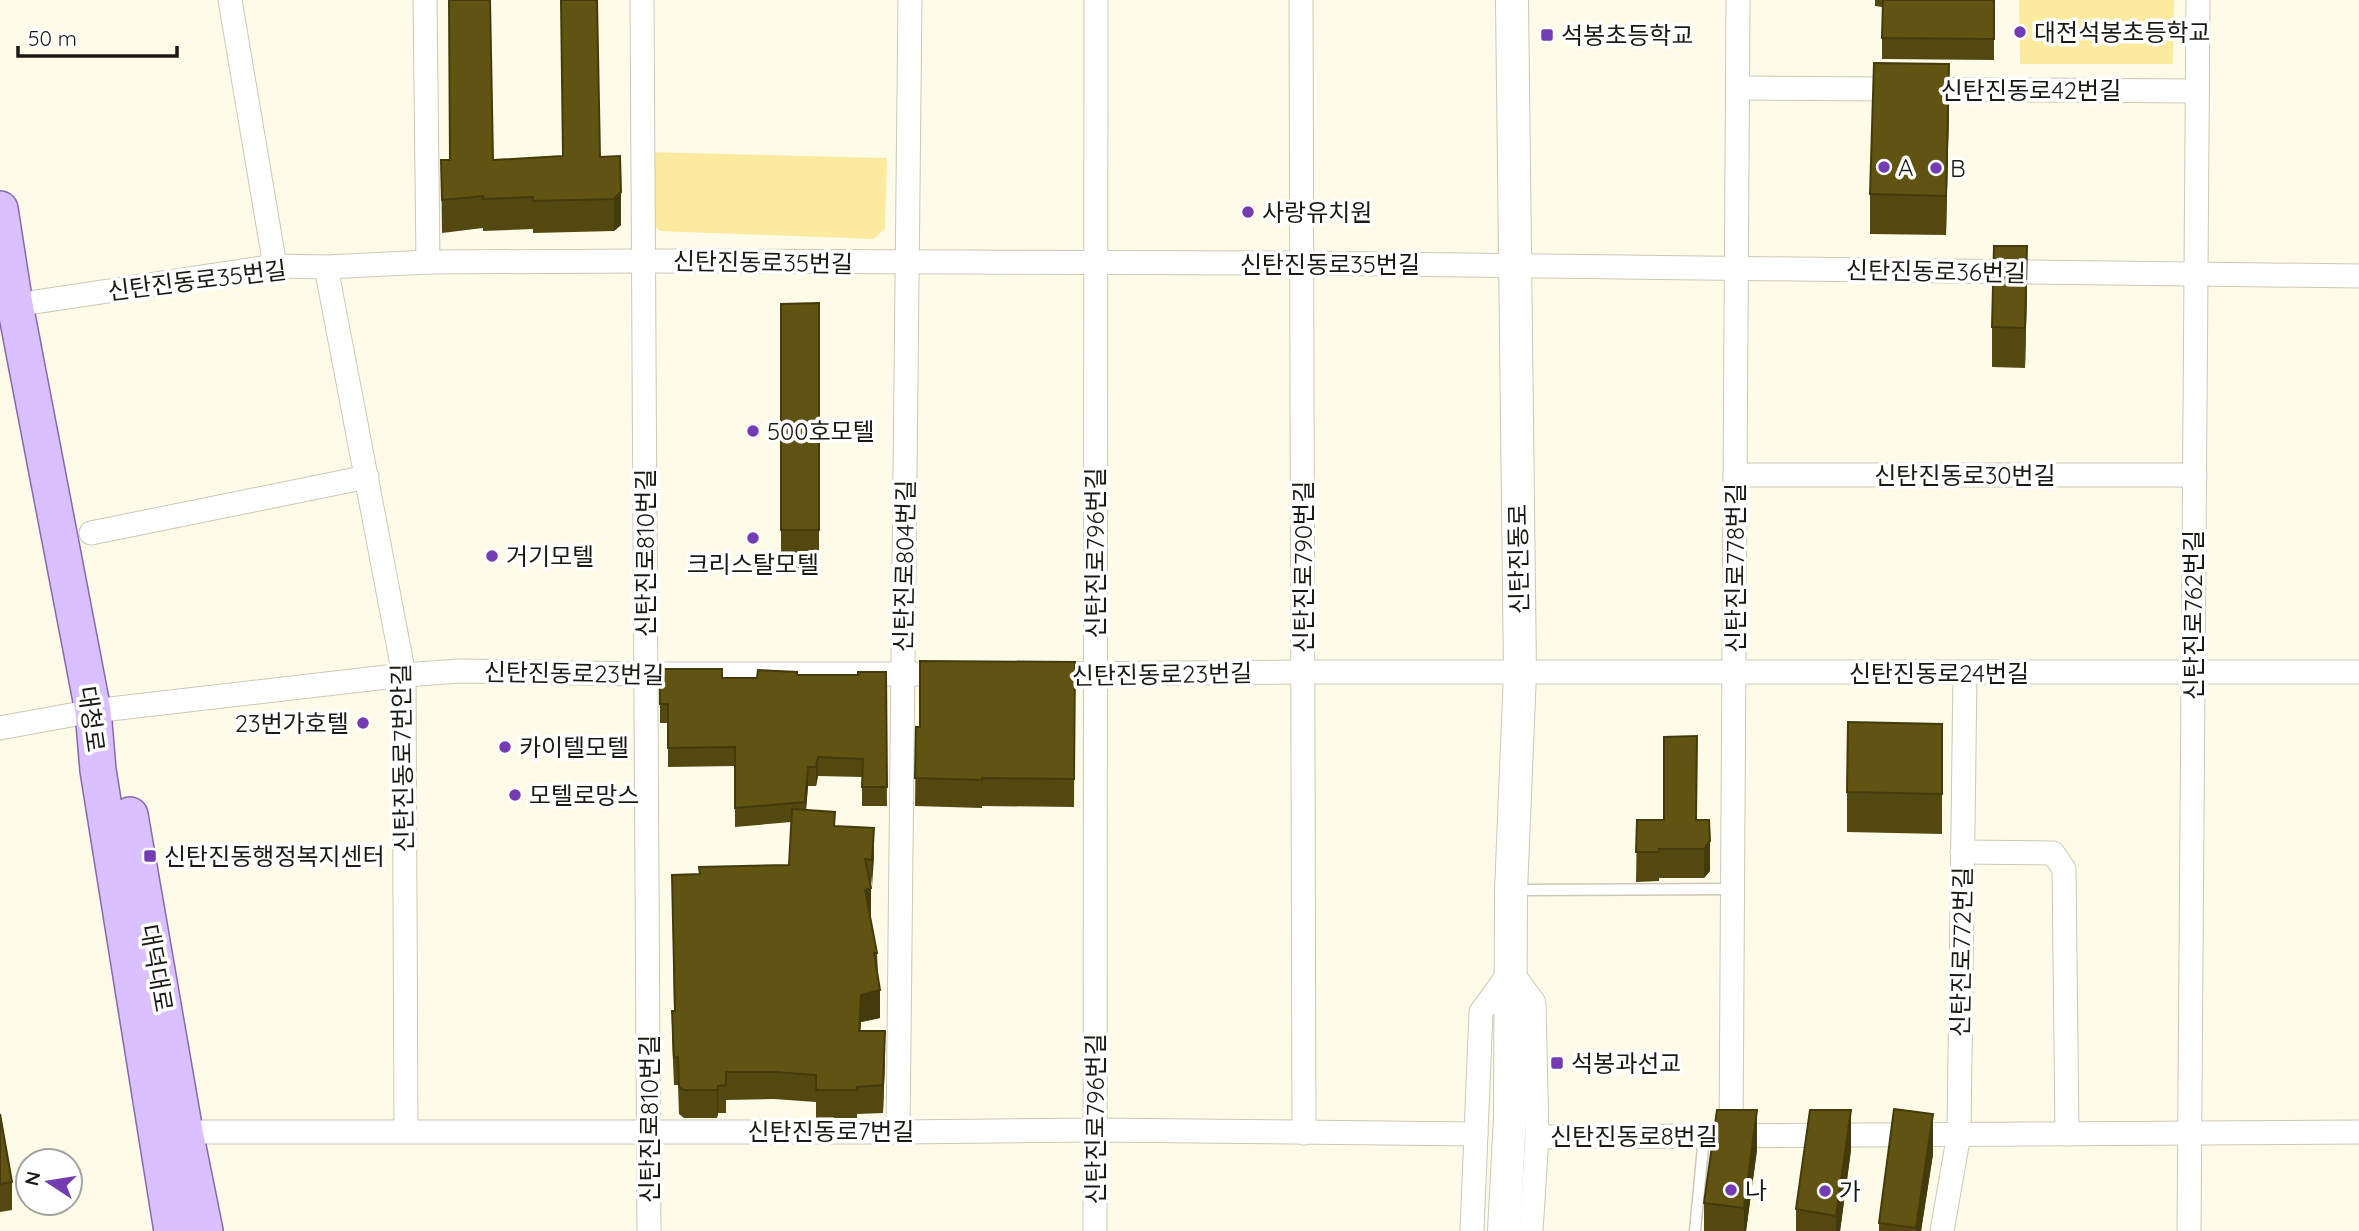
<svg xmlns="http://www.w3.org/2000/svg" width="2359" height="1231" font-family="Quicksand,'Noto Sans KR',sans-serif">
<style>
.green{fill:#fceb9e}
.lines{fill:none;stroke-linecap:round;stroke-linejoin:round}
.lane-casing{stroke:#ccc8b6;stroke-width:13}
.street-casing{stroke:#ccc8b6;stroke-width:25}
.secondary-casing{stroke:#ccc8b6;stroke-width:34}
.primary-casing{stroke:#876aac;stroke-width:38}
.lane{stroke:#fff;stroke-width:10}
.street{stroke:#fff;stroke-width:23}
.secondary{stroke:#fff;stroke-width:32}
.primary{stroke:#dac0ff;stroke-width:35}
.wall{fill:#534810}
.shaded-wall{fill:#443b0d}
.building{fill:#615413;stroke:#443b0d;stroke-width:2}
.poi-dot{fill:#743cb2;stroke:#fff;stroke-width:2.5}
.labels{text-anchor:middle;dominant-baseline:central;stroke-width:7;stroke-linejoin:round;paint-order:stroke}
.poi-label{font-size:24px;fill:#1a1913;stroke:#fff;text-anchor:start}
.street-label{font-size:24px;fill:#1a1913;stroke:#fff}
</style>
<rect width="100%" height="100%" fill="#fefbe8"/>
<g class="green">
<path d="M2019,0H2174L2173,64H2020Z"/>
<path d="M646,152L887,158L885,228L874,239L660,231L647,218Z"/>
</g>
<g class="lines">
<g class="lane-casing">
<g id="lane">
<path d="M1514,890L1733,889"/>
<path d="M1695,1231L1704,1136"/>
</g>
</g>
<g class="street-casing">
<g id="street">
<path d="M230,0L275,266"/>
<path d="M425,0L428,262"/>
<path d="M642,0L649,1231"/>
<path d="M1301,0L1304,1133"/>
<path d="M1738,88L2197,91"/>
<path d="M326,267L404,675L406,1131"/>
<path d="M15,305L275,266L326,267L428,262L644,261L1301,263L2359,276"/>
<path d="M1735,475H2195"/>
<path d="M91,533L367,477"/>
<path d="M1046,674L1303,672H2359"/>
<path d="M0,728L93,711L404,675L459,671L646,674H949"/>
<path d="M1962,852L2053,853L2064,869L2067,1134"/>
<path d="M185,1132H898L1095,1130L1476,1134"/>
<path d="M898,1132L910,0"/>
<path d="M1731,1136L1738,0"/>
<path d="M1537,1137L2359,1132"/>
<path d="M1095,1231L1096,0"/>
<path d="M1472,1231L1481,1012L1511,971L1534,1003L1537,1137L1531,1231"/>
<path d="M1942,1231L1959,1134L1965,673"/>
<path d="M2189,1231L2198,0"/>
</g>
</g>
<g class="secondary-casing">
<path id="secondary" d="M1504,1231L1510,1117L1511,891L1520,673L1512,0"/>
</g>
<g class="primary-casing">
<g id="primary">
<path d="M0,209L15,305L93,711L98,770L172,1231"/>
<path d="M130,815L185,1132L205,1231"/>
</g>
</g>
<use href="#lane" class="lane"/>
<use href="#street" class="street"/>
<use href="#secondary" class="secondary"/>
<use href="#primary" class="primary"/>
</g>
<g class="wall">
<path d="M1875,0H1994V60L1882,59V7L1875,6Z"/>
<path d="M1949,103L1946,235L1870,234V194Z"/>
<path d="M620,156L621,225L614,231L533,233V229L483,231V228L442,233L441,160H493Z"/>
<path d="M2027,286L2025,368L1992,367V327Z"/>
<path d="M819,303V570H781V304Z"/>
<path d="M1075,662L1074,807L982,806V808L915,806L916,727H920Z"/>
<path d="M660,669L722,678H757L797,675H858L886,672L887,806H862V777L818,776L816,786H808L806,810L835,826L874,856L871,887V916H870L877,953L880,1018L861,1022L860,1031L885,1058L883,1113L857,1114V1118H816V1102L774,1099L726,1100V1113H718L717,1118H684L679,1114L678,1085H674L672,1038V1011H674L672,875L699,874L789,865L791,822L735,827V766L668,767V723H660Z"/>
<path d="M1942,724V834L1847,832V792Z"/>
<path d="M1637,820H1709L1710,871L1704,878H1659V881L1636,882Z"/>
<path d="M0,1114L12,1182V1210L0,1212Z"/>
<path d="M1757,1150L1746,1231H1704V1203Z"/>
<path d="M1851,1150L1840,1231H1796V1209Z"/>
<path d="M1933,1154L1921,1231H1879V1223Z"/>
</g>
<g class="shaded-wall">
<path d="M1949,64V103L1946,235V196Z"/>
<path d="M621,192V225L614,231V199Z"/>
<path d="M2027,246V286L2025,368V328Z"/>
<path d="M818,757V776L816,786V767Z"/>
<path d="M808,767V786L805,821V802Z"/>
<path d="M874,828V856L872,887V860Z"/>
<path d="M1710,841V871L1704,878V849Z"/>
<path d="M871,888V916L865,917V890Z"/>
<path d="M880,990V1018L861,1022L859,1059L861,995Z"/>
<path d="M885,1031V1058L883,1113V1085Z"/>
<path d="M718,1086V1113L717,1118V1090Z"/>
<path d="M1757,1110V1150L1746,1231H1744V1208Z"/>
<path d="M1851,1110V1150L1840,1231H1836V1216Z"/>
<path d="M1933,1114V1154L1921,1231H1916Z"/>
</g>
<g class="building">
<path d="M449,0H490L493,160L563,156L561,0H597L600,157L620,156L621,192L614,199L533,201V197L483,199V196L442,200L441,160H450Z"/>
<path d="M1883,0H1994V39L1882,38Z"/>
<path d="M1874,63L1949,64L1946,196L1870,194Z"/>
<path d="M1994,246H2027L2025,328L1992,327Z"/>
<path d="M819,303V530H781V304Z"/>
<path d="M920,661L1075,662L1074,779L982,778V780L915,778L916,727H920Z"/>
<path d="M660,669H722V678H757L758,670L797,672V675H858V672H886L887,787H862L863,759L818,757L816,767H808L805,802L735,808V747L668,748V704H660Z"/>
<path d="M1848,722L1942,724V794L1847,792Z"/>
<path d="M1697,736L1696,820H1709L1710,841L1704,849H1659V852H1636L1637,820H1664V737Z"/>
<path d="M792,809L835,812L834,826L874,828L872,860L865,859L871,888L865,890L877,953H874L880,990L861,995L859,1031H885L883,1085L857,1087V1090H816V1075L774,1072H726V1085L718,1086L717,1090H684L679,1087L678,1057L674,1058L672,1011H675L672,875L700,874L699,867L789,865Z"/>
<path d="M1894,1109L1933,1114L1916,1228L1879,1223Z"/>
<path d="M1717,1110H1757L1744,1208L1704,1203Z"/>
<path d="M1810,1110H1851L1836,1216L1796,1209Z"/>
<path d="M0,1114L12,1182L0,1184Z"/>
</g>
<g class="poi-dot">
<circle cx="2020" cy="32" r="7"/>
<rect x="1540" y="28" width="14" height="14" rx="3.5"/>
<circle cx="1884" cy="167" r="7"/>
<circle cx="1936" cy="168" r="7"/>
<circle cx="1248" cy="212" r="7"/>
<circle cx="753" cy="431" r="7"/>
<circle cx="753" cy="538" r="7"/>
<circle cx="492" cy="556" r="7"/>
<circle cx="363" cy="723" r="7"/>
<circle cx="505" cy="747" r="7"/>
<circle cx="515" cy="795" r="7"/>
<rect x="143" y="849" width="14" height="14" rx="3.5"/>
<rect x="1550" y="1056" width="14" height="14" rx="3.5"/>
<circle cx="1731" cy="1190" r="7"/>
<circle cx="1825" cy="1191" r="7"/>
</g>
<g class="labels">
<g class="poi-label">
<text x="2034" y="32">대전석봉초등학교</text>
<text x="1561" y="35">석봉초등학교</text>
<text x="1898" y="167">A</text>
<text x="1950" y="168">B</text>
<text x="1262" y="212">사랑유치원</text>
<text x="767" y="431">500호모텔</text>
<text x="506" y="556">거기모텔</text>
<text x="753" y="564" text-anchor="middle">크리스탈모텔</text>
<text x="349" y="723" text-anchor="end">23번가호텔</text>
<text x="519" y="747">카이텔모텔</text>
<text x="529" y="795">모텔로망스</text>
<text x="164" y="856">신탄진동행정복지센터</text>
<text x="1571" y="1063">석봉과선교</text>
<text x="1745" y="1190">나</text>
<text x="1839" y="1191">가</text>
</g>
<g class="street-label">
<text x="2031" y="90">신탄진동로42번길</text>
<text transform="translate(763 262) rotate(1)">신탄진동로35번길</text>
<text x="1330" y="264">신탄진동로35번길</text>
<text transform="translate(1936 271) rotate(1)">신탄진동로36번길</text>
<text transform="translate(197 280) rotate(-7)">신탄진동로35번길</text>
<text x="1965" y="475">신탄진동로30번길</text>
<text transform="translate(645 553) rotate(-90)">신탄진로810번길</text>
<text transform="translate(1095 553) rotate(-90)">신탄진로796번길</text>
<text transform="translate(1518 559) rotate(-91)">신탄진동로</text>
<text transform="translate(904 566) rotate(-89)">신탄진로804번길</text>
<text transform="translate(1303 567) rotate(-90)">신탄진로790번길</text>
<text transform="translate(1735 568) rotate(-90)">신탄진로778번길</text>
<text transform="translate(2193 615) rotate(-90)">신탄진로762번길</text>
<text transform="translate(574 673) rotate(1)">신탄진동로23번길</text>
<text x="1939" y="673">신탄진동로24번길</text>
<text transform="translate(1162 674) rotate(-1)">신탄진동로23번길</text>
<text transform="translate(92 719) rotate(82)">대청로</text>
<text transform="translate(402 758) rotate(-91)">신탄진동로7번안길</text>
<text transform="translate(1961 952) rotate(-89)">신탄진로772번길</text>
<text transform="translate(157 968) rotate(80)">대덕대로</text>
<text transform="translate(649 1119) rotate(-90)">신탄진로810번길</text>
<text transform="translate(1095 1119) rotate(-90)">신탄진로796번길</text>
<text x="831" y="1131">신탄진동로7번길</text>
<text x="1634" y="1136">신탄진동로8번길</text>
</g>
</g>
<g transform="translate(49 1182) rotate(282)"><circle r="33" fill="#ffffff" stroke="#a3a3a1" stroke-width="2"/>
<path d="M0-5L12 26L0 18L-12 26Z" fill="#743cb2"/>
<text y="-10" font-size="19" font-weight="bold" text-anchor="middle" fill="#1a1913">N</text>
</g>
<path d="M18 46v10h159v-10" fill="none" stroke="#1a1913" stroke-width="3.5"/>
<text x="28" y="46" font-size="21" fill="#1a1913" stroke="#ffffff" stroke-width="5" paint-order="stroke">50 m</text>
</svg>
